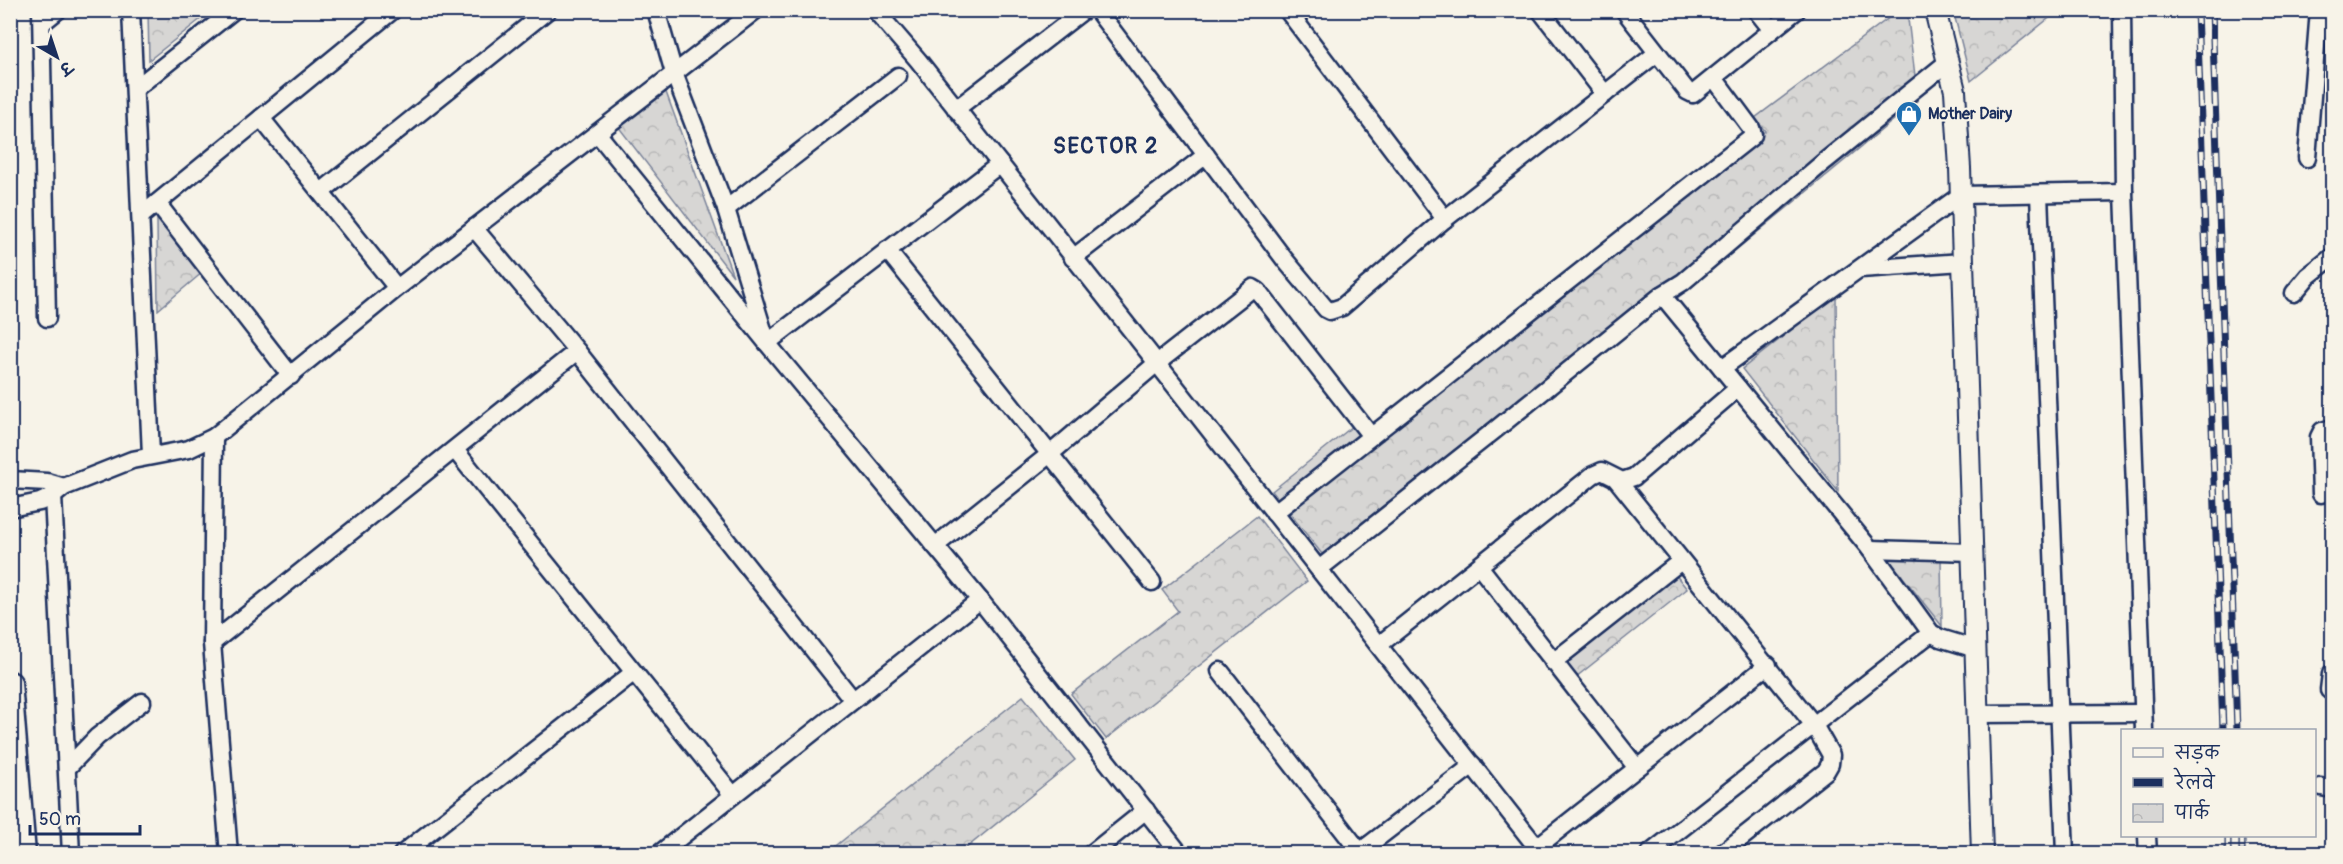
<svg xmlns="http://www.w3.org/2000/svg" width="2343" height="864" font-family="Pangolin,'Playpen Sans Deva',sans-serif">
<style>
.park{fill:url(#park-crowns);stroke:#798299;stroke-width:1.5}
.water{fill:#acb0b9;stroke:#727c95;stroke-width:1.5}
.lines{fill:none;stroke-linecap:round;stroke-linejoin:round}
.minor-casing{stroke:#1b2f5e;stroke-width:21}
.tertiary-casing{stroke:#1b2f5e;stroke-width:24}
.secondary-casing{stroke:#1b2f5e;stroke-width:27}
.minor{stroke:#f7f3e8;stroke-width:16}
.tertiary{stroke:#f7f3e8;stroke-width:20}
.secondary{stroke:#f7f3e8;stroke-width:22}
.rail-casing{stroke:#1b2f5e;stroke-width:7}
.rail{stroke:#f7f3e8;stroke-width:4.5;stroke-dasharray:14;stroke-linecap:butt}
.labels{text-anchor:middle;dominant-baseline:central;stroke-width:4.5;stroke-linejoin:round;paint-order:stroke}
.poi-label{font-size:16px;font-weight:bold;fill:#1b2f5e;stroke:#f7f3e8;text-anchor:start}
.district-label{font-size:22px;font-weight:bold;letter-spacing:1.5px;fill:#1b2f5e;stroke:#f7f3e8}
</style>
<defs>
<pattern id="park-crowns" width="20" height="18" patternUnits="userSpaceOnUse" patternTransform="scale(1.5)"><rect width="20" height="18" fill="#d7d6d4"/><path d="M2 6a3 3 0 1 1 6 0M12 15a3 3 0 1 1 6 0" fill="none" stroke="#b8b8b8"/></pattern>
</defs>
<rect width="100%" height="100%" fill="#f7f3e8"/>
<filter id="ink" filterUnits="userSpaceOnUse"><feTurbulence type="fractalNoise" baseFrequency=".0167" numOctaves="2"/><feDisplacementMap in="SourceGraphic" scale="12" xChannelSelector="R" yChannelSelector="G"/><feConvolveMatrix kernelMatrix="1 2 1 2 8 2 1 2 1" color-interpolation-filters="sRGB"/></filter>
<g filter="url(#ink)">
<g class="park">
<path d="M148,10H211V11L149,60Z"/>
<path d="M1953,10H2058V11L1971,81Z"/>
<path d="M1898,11H1907L1918,100L1675,300L1664,285L1322,554L1272,491L1353,426L1371,446L1765,131L1755,118Z"/>
<path d="M663,84L733,276L614,121Z"/>
<path d="M157,218L203,272L158,310Z"/>
<path d="M1836,295L1838,491L1742,369Z"/>
<path d="M1257,516L1307,581L1106,739L1071,694L1178,611L1162,590Z"/>
<path d="M1886,556L1941,558L1942,626Z"/>
<path d="M1675,574L1687,589L1576,677L1563,662Z"/>
<path d="M1023,696L1075,760L960,853H827Z"/>
</g>
<path class="water" d="M276,846V853H251V847Z"/>
<g class="lines">
<g class="minor-casing">
<g id="minor">
<path d="M41,10L47,318"/>
<path d="M131,10L151,455"/>
<path d="M656,10L674,73L726,209L767,343L1000,164"/>
<path d="M875,10L918,60L1157,363L1542,854"/>
<path d="M1097,10L1285,260L1326,309L1330,311L1342,307L1445,219L1657,53"/>
<path d="M1287,10L1445,219"/>
<path d="M1540,10L1605,94"/>
<path d="M1624,10L1687,91L1693,94L1797,10"/>
<path d="M1756,10L1772,30"/>
<path d="M2122,10L2124,192L2144,730"/>
<path d="M42,23L58,10"/>
<path d="M136,88L234,10"/>
<path d="M956,109L1084,10"/>
<path d="M261,118L397,288"/>
<path d="M598,134L767,343L980,600L1180,854"/>
<path d="M2307,158L2319,10"/>
<path d="M321,192L548,10"/>
<path d="M2039,194L2065,854"/>
<path d="M157,203L291,376"/>
<path d="M726,209L898,76"/>
<path d="M141,216L393,10"/>
<path d="M474,228L577,351L853,700"/>
<path d="M887,250L1152,582"/>
<path d="M1073,258L1206,155"/>
<path d="M1860,269L1963,262"/>
<path d="M2294,293L2308,276L2332,257"/>
<path d="M1662,295L1870,549L1931,633L1940,638L1976,649"/>
<path d="M1722,368L1961,195L2124,192"/>
<path d="M214,437L212,643L229,854"/>
<path d="M455,450L733,795"/>
<path d="M10,480L47,482L64,487"/>
<path d="M1617,480L1814,725L1831,755L1830,764L1826,771L1721,854"/>
<path d="M2321,494L2319,437L2322,431L2332,428"/>
<path d="M53,496L71,854"/>
<path d="M10,508L40,502L53,496L64,487L132,460L189,449L214,437L397,288L756,10"/>
<path d="M1274,513L1750,138L1753,135L1751,128L1714,78"/>
<path d="M935,546L1050,454L1157,363L1253,288L1258,291L1371,436"/>
<path d="M1870,549L1973,552"/>
<path d="M1479,566L1637,768"/>
<path d="M1319,569L1495,430L1662,295L1683,282L1825,161L1949,61"/>
<path d="M212,643L577,351"/>
<path d="M1379,645L1593,475L1602,471L1622,481L1634,477L1738,388"/>
<path d="M1553,662L1681,561"/>
<path d="M1220,671L1360,852"/>
<path d="M2329,690L2331,674H2332"/>
<path d="M1977,714L2143,713"/>
<path d="M67,768L97,737L142,702"/>
<path d="M2321,787L2332,789"/>
<path d="M2147,836L2148,854"/>
<path d="M1537,847L1768,665"/>
<path d="M402,854L633,673"/>
<path d="M659,854L980,600"/>
<path d="M1091,854L1146,810"/>
<path d="M1357,854L1473,765"/>
<path d="M1649,854L1931,633"/>
</g>
</g>
<g class="tertiary-casing">
<path id="tertiary" d="M1935,10L1955,91L1960,168L1982,854"/>
</g>
<g class="secondary-casing">
<path id="secondary" d="M10,683L24,854"/>
</g>
<use href="#minor" class="minor"/>
<use href="#tertiary" class="tertiary"/>
<use href="#secondary" class="secondary"/>
<g class="rail-casing">
<g id="rail">
<path d="M2197,10L2223,730"/>
<path d="M2212,10L2237,730"/>
<path d="M2228,836V854"/>
<path d="M2242,836V854"/>
</g>
</g>
<use href="#rail" class="rail"/>
</g>
</g>
<defs>
<g id="shop-pin" transform="scale(1.35)"><path d="M0 17L-7.5 6A9.5 9.5 0 1 1 7.5 6Z" fill="#1f6fb2" stroke="#f7f3e8"/><path d="M-5-2.5h2.3a2.7 3.5 0 0 1 5.4 0H5L5.5 6h-11ZM-1.5-2.5h3a1.5 2.3 0 0 0-3 0Z" fill="#fff"/></g>
</defs>
<g fill-rule="evenodd">
<use href="#shop-pin" x="1909" y="114"/>
</g>
<g class="labels">
<g class="poi-label">
<text x="1928" y="114">Mother Dairy</text>
</g>
<g class="district-label">
<text x="1106" y="146">SECTOR 2</text>
</g>
</g>
<rect width="2343" height="864" fill="none" stroke="#f7f3e8" stroke-width="36"/>
<rect x="18" y="18" width="2307" height="828" fill="none" stroke="#1b2f5e" stroke-width="2" filter="url(#ink)"/>
<rect x="2121" y="729" width="195" height="108" fill="#f7f3e8" stroke="#9fa5b1" stroke-width="1.5"/>
<rect x="2133" y="748" width="30" height="9" fill="#f7f3e8" stroke="#9fa5b1" stroke-width="1.5"/>
<text x="2175" y="759" font-size="18" fill="#1b2f5e">सड़क</text>
<rect x="2133" y="778" width="30" height="9" fill="#1b2f5e" stroke="#9fa5b1" stroke-width="1.5"/>
<text x="2175" y="789" font-size="18" fill="#1b2f5e">रेलवे</text>
<rect x="2133" y="804" width="30" height="18" fill="url(#park-crowns)" stroke="#9fa5b1" stroke-width="1.5"/>
<text x="2175" y="819" font-size="18" fill="#1b2f5e">पार्क</text>
<g transform="translate(57 57) rotate(141)" stroke="#f7f3e8" stroke-width="4.5" paint-order="stroke">
<path d="M0-4.5L10 22L0 15L-10 22Z" fill="#1b2f5e"/>
<text y="-9" font-size="16" font-weight="bold" text-anchor="middle" fill="#1b2f5e">उ</text>
</g>
<path d="M30 825v9h110v-9" fill="none" stroke="#1b2f5e" stroke-width="3"/>
<text x="39" y="825" font-size="18" fill="#1b2f5e" stroke="#f7f3e8" stroke-width="4.5" paint-order="stroke">50 m</text>
</svg>
